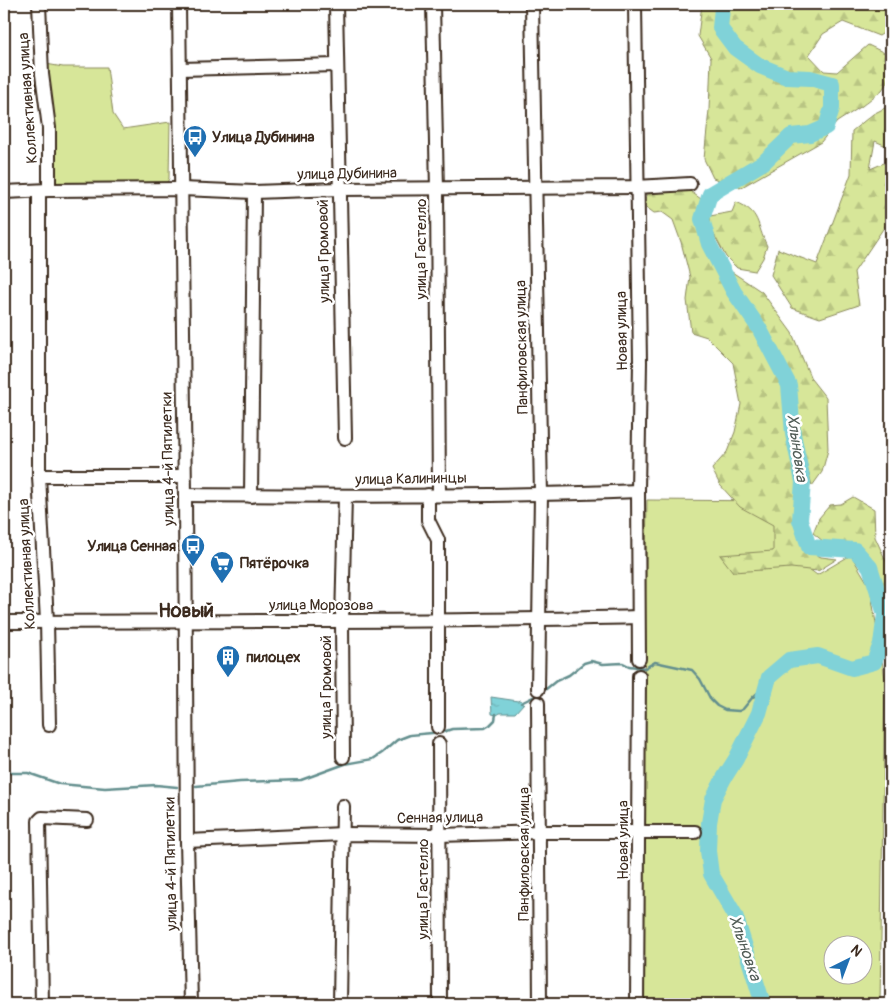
<svg xmlns="http://www.w3.org/2000/svg" width="895" height="1008" font-family="Pangolin,sans-serif">
<style>
.green{fill:#d7e699;stroke:#89885c;fill-rule:evenodd}
.forest{fill:url(#forest-firs);stroke:#89885c}
.water{fill:url(#water-ripples);stroke:#648f8e}
.lines{fill:none;stroke-linecap:round;stroke-linejoin:round}
.stream{stroke:#648f8e;stroke-width:2.5}
.river{stroke:#80d2d8;stroke-width:16}
.minor-casing{stroke:#3b2a1e;stroke-width:16}
.minor{stroke:#fff;stroke-width:12}
.labels{text-anchor:middle;dominant-baseline:central;stroke-width:5;stroke-linejoin:round;paint-order:stroke}
.street-label{font-size:15px;fill:#3b2a1e;stroke:#fff}
.poi-label{font-size:15px;font-weight:bold;fill:#3b2a1e;stroke:#fff;text-anchor:start}
.water-label{font-size:16px;font-style:italic;fill:#505c56;stroke:#fff}
.district-label{font-size:20px;font-weight:bold;fill:#3b2a1e;stroke:#fff}
</style>
<defs>
<pattern id="forest-firs" width="22" height="20" patternUnits="userSpaceOnUse" patternTransform="scale(1.25)"><rect width="22" height="20" fill="#d7e699"/><path d="M5 1l3.5 6h-7zM16 11l3.5 6h-7z" fill="#b9c583"/></pattern>
<pattern id="water-ripples" width="26" height="14" patternUnits="userSpaceOnUse" patternTransform="scale(1.25)"><rect width="26" height="14" fill="#80d2d8"/><path d="M2 4q2-2 4 0t4 0M15 11q2-2 4 0t4 0" fill="none" stroke="#70b4b9"/></pattern>
</defs>
<rect width="100%" height="100%" fill="#fff"/>
<filter id="ink" filterUnits="userSpaceOnUse"><feTurbulence type="fractalNoise" baseFrequency=".02" numOctaves="2"/><feDisplacementMap in="SourceGraphic" scale="10" xChannelSelector="R" yChannelSelector="G"/><feConvolveMatrix kernelMatrix="1 2 1 2 8 2 1 2 1" color-interpolation-filters="sRGB"/></filter>
<g filter="url(#ink)">
<g class="green">
<path d="M46,64L63,67H107L113,114L123,129L170,122L169,178L167,183L57,185L55,183Z"/>
<path d="M647,500L782,501L777,545L817,575L851,555L870,587L885,678L880,1004H639ZM832,946H862V976H832Z"/>
</g>
<g class="forest">
<path d="M702,4H891V28L879,36L843,22L823,34L809,55L824,71L837,72L868,45L889,55L891,61V77L882,90L862,106L837,122L821,142L740,188L713,178L704,159L709,110L711,58L698,36Z"/>
<path d="M891,105V148L875,141L870,169L884,163L891,170V217L854,272L859,305L820,318L792,308L771,275L778,249L817,264L851,174L852,131L873,114Z"/>
<path d="M652,189H687L701,199L700,210L703,236L717,269L739,311L758,336L779,377L787,397L791,453L800,484L796,518L807,550L821,557L837,559L818,571L791,568L733,572L720,555L773,551V525L740,507L720,485L712,469L727,452L735,432L741,404L733,363L707,337L691,332L687,300L690,277L681,242L673,220L662,212L654,213L646,207V197Z"/>
<path d="M736,202C761,212 756,224 767,246L763,258L755,271L737,268L726,257L710,227V216L732,212Z"/>
<path d="M732,272L762,292L792,333L811,379L826,398L828,450L822,472L812,486L798,429L794,384L760,322L734,285Z"/>
<path d="M853,497L874,509L875,537L891,572V626L888,630V605L873,565L856,545L824,542L813,533L819,518L830,505L841,504Z"/>
</g>
<path class="water" d="M491,697L518,701L521,700L524,703L515,713H500L497,715L492,714Z"/>
<g class="lines">
<g class="stream">
<path d="M521,703L541,693L556,681L569,675L584,663L591,661L603,664L623,663L629,666L645,668L655,662L692,670L700,679L711,700L717,706L725,710L739,711L743,709L752,698L764,687"/>
<path d="M4,773H28L60,784L105,788L156,785L177,787"/>
<path d="M196,786L240,782L301,780L345,764L373,759L382,753L397,740L410,735L443,732L452,729L485,728L490,725L495,720L496,714"/>
</g>
<path class="river" d="M725,4L722,8L720,28L735,48L760,66L787,77L810,78L832,84V108L826,127L810,134L791,136L764,162L710,194L702,219L709,244L734,292L759,328L789,385L793,434L803,482L800,520L809,547L855,550L870,567L885,614L881,644L874,662L852,668L818,656L789,660L769,677L759,713L736,759L724,778L713,799L709,823L708,851L711,874L735,915L763,1004"/>
<g class="minor-casing">
<g id="minor">
<path d="M39,4L42,74L49,128V190"/>
<path d="M179,4L185,495L187,841L191,1004"/>
<path d="M336,4L345,438"/>
<path d="M433,4L437,189L439,494"/>
<path d="M532,4L541,495L538,689"/>
<path d="M635,4L640,362L638,491L639,659"/>
<path d="M180,69L337,65"/>
<path d="M4,192L49,190L182,189L254,192L339,189L636,187L690,184"/>
<path d="M39,192V476L47,621L49,725"/>
<path d="M39,476H184"/>
<path d="M185,495C336,496 487,497 638,491"/>
<path d="M428,495V520L438,540V727"/>
<path d="M251,496L254,192"/>
<path d="M4,622C215,620 427,623 638,617"/>
<path d="M538,703L540,1004"/>
<path d="M439,744L440,1004"/>
<path d="M343,757L342,622L345,496"/>
<path d="M187,841L343,834L439,835L540,832H695"/>
<path d="M42,1004L39,821L42,818L87,820"/>
<path d="M340,1004L343,806"/>
<path d="M637,1004L639,676"/>
</g>
</g>
<use href="#minor" class="minor"/>
</g>
</g>
<defs>
<g id="bus-pin" transform="scale(1.25)"><path d="M0 17L-7.5 6A9.5 9.5 0 1 1 7.5 6Z" fill="#1f6fb2" stroke="#fff"/><path d="M-5-6H5V4H4V6H2V4H-2V6H-4V4H-5ZM-3.5-4V0h7V-4ZM-3.5 1.2v1.5H-2V1.2ZM2 1.2v1.5H3.5V1.2Z" fill="#fff"/></g>
<g id="supermarket-pin" transform="scale(1.25)"><path d="M0 17L-7.5 6A9.5 9.5 0 1 1 7.5 6Z" fill="#1f6fb2" stroke="#fff"/><path d="M-6-5.5h2.5l.6 2H6L4.5 2H-2.5L-4.4-4H-6ZM-1.5 3.2a1.3 1.3 0 1 0 .1 0ZM3 3.2a1.3 1.3 0 1 0 .1 0Z" fill="#fff"/></g>
<g id="building-pin" transform="scale(1.25)"><path d="M0 17L-7.5 6A9.5 9.5 0 1 1 7.5 6Z" fill="#1f6fb2" stroke="#fff"/><path d="M-4-6H4V6H1V3H-1V6H-4ZM-2.5-4.3h1.7v1.8h-1.7ZM.8-4.3h1.7v1.8H.8ZM-2.5-1h1.7V.8h-1.7ZM.8-1h1.7V.8H.8Z" fill="#fff"/></g>
</defs>
<g fill-rule="evenodd">
<use href="#bus-pin" x="195" y="137"/>
<use href="#bus-pin" x="193" y="546"/>
<use href="#supermarket-pin" x="222" y="563"/>
<use href="#building-pin" x="228" y="657"/>
</g>
<g class="labels">
<g class="street-label">
<text transform="translate(28 98) rotate(-94)">Коллективная улица</text>
<text transform="translate(347 174) rotate(-1)">улица Дубинина</text>
<text transform="translate(421 249) rotate(-90)">улица Гастелло</text>
<text transform="translate(324 251) rotate(-91)">улица Громовой</text>
<text transform="translate(622 331) rotate(-91)">Новая улица</text>
<text transform="translate(522 347) rotate(-91)">Панфиловская улица</text>
<text transform="translate(168 459) rotate(-91)">улица 4-й Пятилетки</text>
<text transform="translate(411 479) rotate(-1)">улица Калининцы</text>
<text transform="translate(27 564) rotate(-93)">Коллективная улица</text>
<text x="321" y="605">улица Морозова</text>
<text transform="translate(326 687) rotate(-90)">улица Громовой</text>
<text transform="translate(440 818) rotate(-1)">Сенная улица</text>
<text transform="translate(623 840) rotate(-90)">Новая улица</text>
<text transform="translate(524 854) rotate(-90)">Панфиловская улица</text>
<text transform="translate(171 864) rotate(-91)">улица 4-й Пятилетки</text>
<text transform="translate(423 889) rotate(-90)">улица Гастелло</text>
</g>
<g class="poi-label">
<text x="212" y="137">Улица Дубинина</text>
<text x="176" y="546" text-anchor="end">Улица Сенная</text>
<text x="240" y="563">Пятёрочка</text>
<text x="246" y="657">пилоцех</text>
</g>
<g class="water-label">
<text transform="translate(797 448) rotate(82)">Хлыновка</text>
<text transform="translate(745 948) rotate(71)">Хлыновка</text>
</g>
<g class="district-label">
<text x="186" y="610">Новый</text>
</g>
</g>
<rect width="895" height="1008" fill="none" stroke="#fff" stroke-width="20"/>
<rect x="10" y="10" width="875" height="988" fill="none" stroke="#3b2a1e" stroke-width="2" filter="url(#ink)"/>
<g transform="translate(848 960) rotate(42)"><circle r="24" fill="#ffffff" stroke="#b1aaa5"/>
<path d="M0-4L9 19L0 12L-9 19Z" fill="#1f6fb2"/>
<text y="-8" font-size="14" font-weight="bold" text-anchor="middle" fill="#3b2a1e">N</text>
</g>
</svg>
